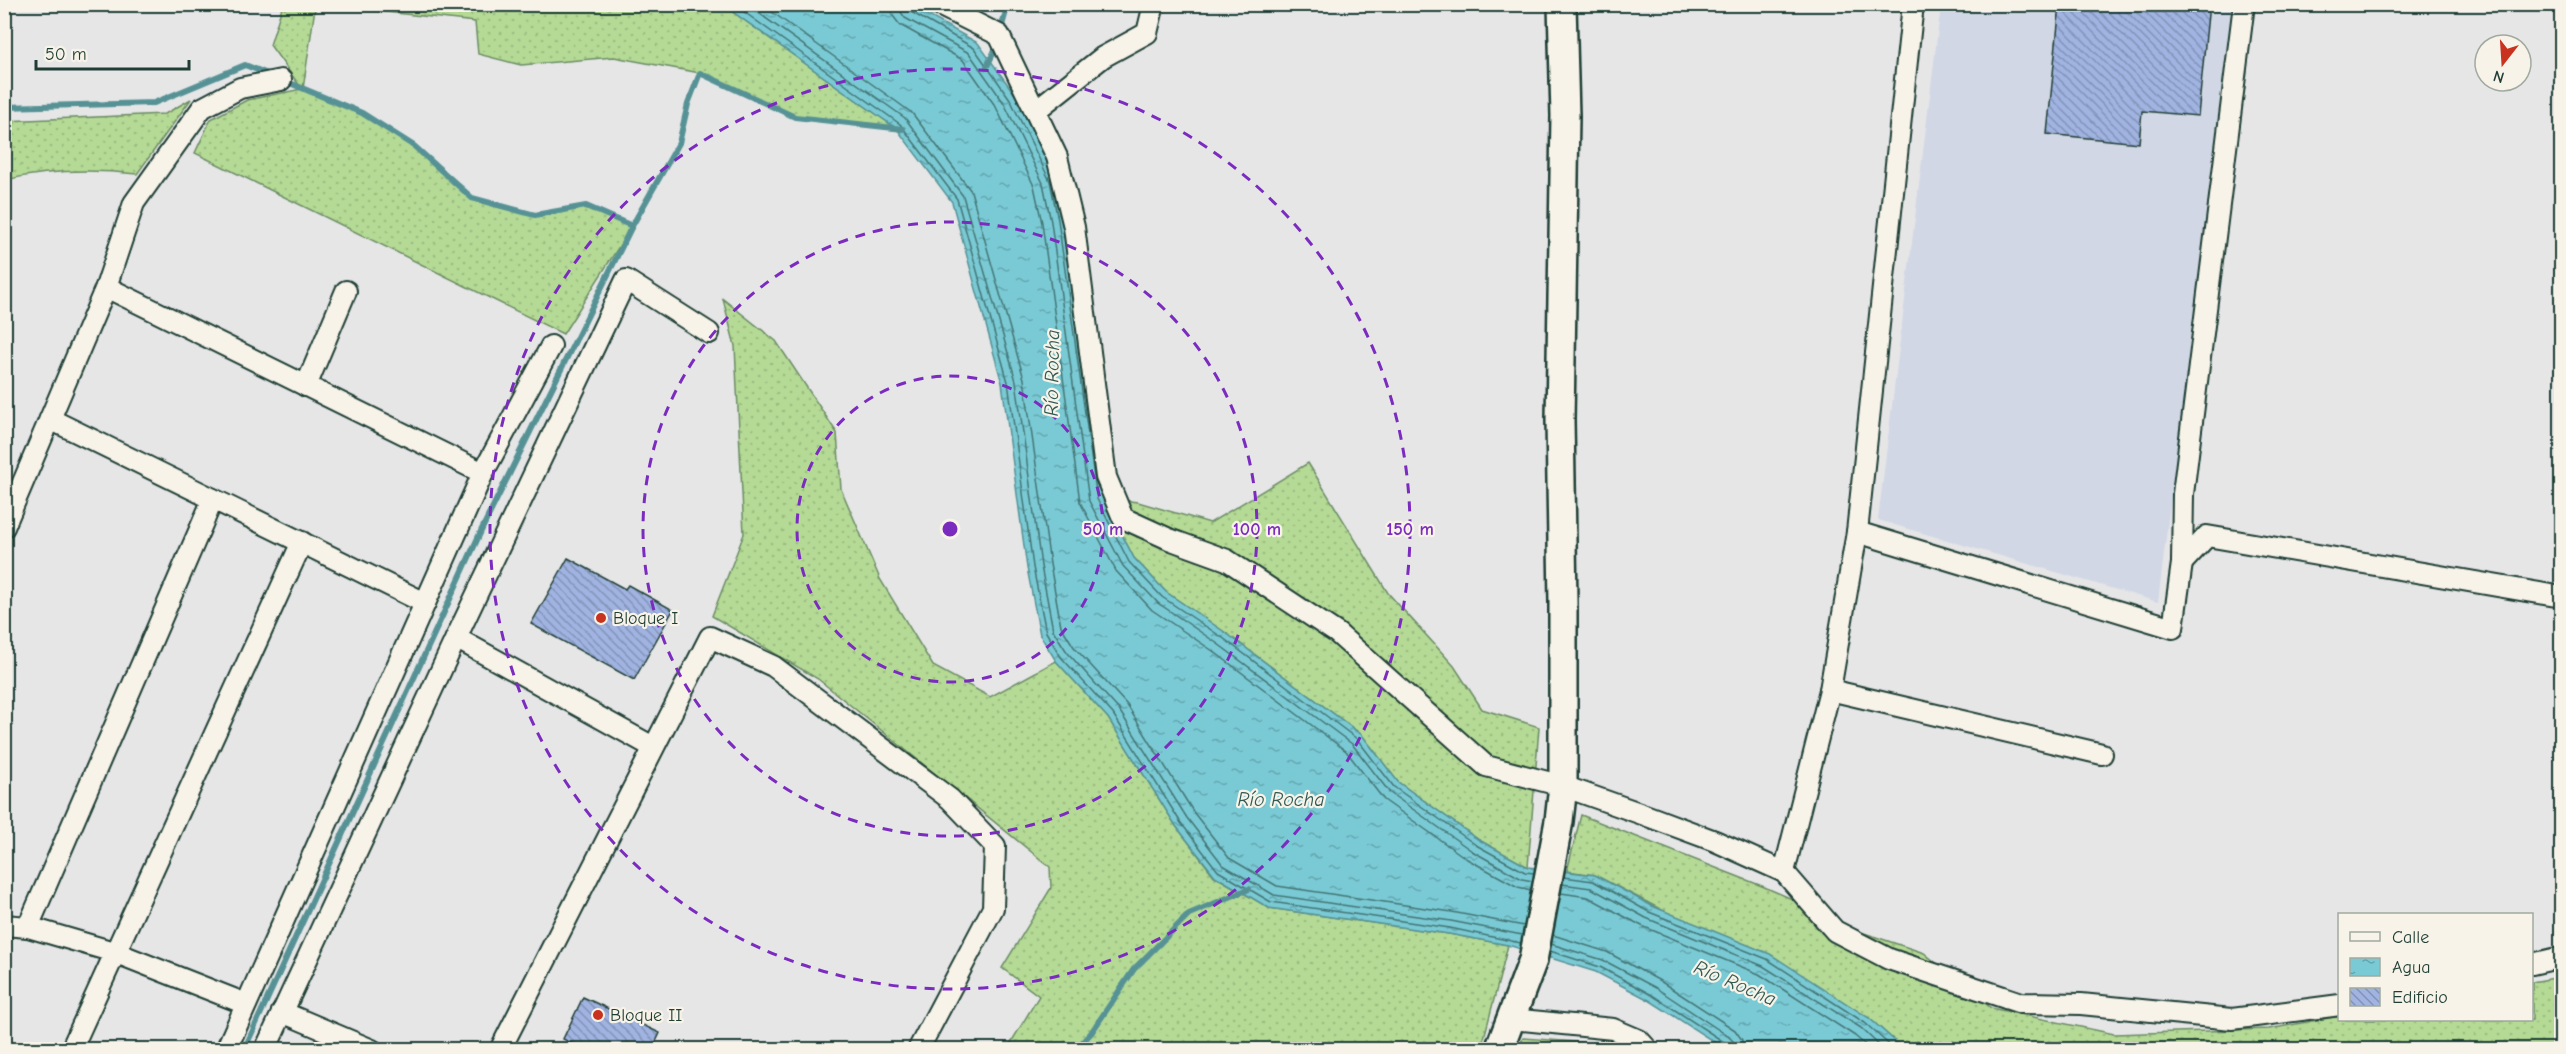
<svg xmlns="http://www.w3.org/2000/svg" width="2566" height="1054" font-family="'Comic Neue',sans-serif">
<style>
.built{fill:#d1d7e5}
.grass{fill:url(#grass-dots);stroke:#6a8c64;stroke-width:1.5}
.park{fill:#b5da95;stroke:#6a8c64;stroke-width:1.5}
.water{fill:url(#water-ripples);stroke:#569295;stroke-width:1.5}
.lines{fill:none;stroke-linecap:round;stroke-linejoin:round}
.shore{stroke:#437574;stroke-width:1.5}
.stream{stroke:#569295;stroke-width:6}
.building{fill:url(#building-back-hatch);stroke:#1f3d34;stroke-width:1.5}
.minor-casing{stroke:#1f3d34;stroke-width:24}
.secondary-casing{stroke:#1f3d34;stroke-width:32}
.minor{stroke:#f7f3e8;stroke-width:20}
.secondary{stroke:#f7f3e8;stroke-width:27}
.ring{fill:none;stroke:#7b2cbf;stroke-width:3;stroke-dasharray:10 8}
.poi-dot{fill:#c8321e;stroke:#f7f3e8;stroke-width:2}
.labels{text-anchor:middle;dominant-baseline:central;stroke-width:4.5;stroke-linejoin:round;paint-order:stroke}
.poi-label{font-size:18px;fill:#1f3d34;stroke:#f7f3e8;text-anchor:start}
.water-label{font-size:20px;font-style:italic;fill:#315954;stroke:#f7f3e8}
.centre{fill:#7b2cbf;stroke:#f7f3e8;stroke-width:3}
.ring-label{font-size:18px;text-anchor:middle;font-weight:bold;fill:#7b2cbf;stroke:#f7f3e8;stroke-width:4.5;stroke-linejoin:round;paint-order:stroke}
</style>
<defs>
<pattern id="grass-dots" width="8" height="8" patternUnits="userSpaceOnUse" patternTransform="scale(1.5)"><rect width="8" height="8" fill="#b5da95"/><path d="M2 2h.1M6 6h.1" fill="none" stroke="#9bbc81" stroke-width="1.8" stroke-linecap="round"/></pattern>
<pattern id="water-ripples" width="26" height="14" patternUnits="userSpaceOnUse" patternTransform="scale(1.5)"><rect width="26" height="14" fill="#7acad5"/><path d="M2 4q2-2 4 0t4 0M15 11q2-2 4 0t4 0" fill="none" stroke="#63a5ae"/></pattern>
<pattern id="building-back-hatch" width="6" height="6" patternUnits="userSpaceOnUse" patternTransform="scale(1.5)"><rect width="6" height="6" fill="#a0b3e1"/><path d="M-1 5l2 2M0 0l6 6M5-1l2 2" fill="none" stroke="#8293b7"/></pattern>
</defs>
<rect width="100%" height="100%" fill="#e6e6e7"/>
<filter id="ink" filterUnits="userSpaceOnUse"><feTurbulence type="fractalNoise" baseFrequency=".0167" numOctaves="2"/><feDisplacementMap in="SourceGraphic" scale="12" xChannelSelector="R" yChannelSelector="G"/><feConvolveMatrix kernelMatrix="1 2 1 2 8 2 1 2 1" color-interpolation-filters="sRGB"/></filter>
<g filter="url(#ink)">
<path class="built" d="M1941,5H2232L2158,602L1878,520Z"/>
<g class="grass">
<path d="M283,4L723,5L897,129L795,117L700,73L614,57L521,65L478,54L475,22L360,9L315,8L303,89L362,113L414,146L472,198L535,215L586,206L632,226L563,334L195,153L211,119L247,100L302,89L270,45Z"/>
<path d="M191,99L137,174C93,169 48,170 5,180V121L165,114Z"/>
<path d="M723,299L776,341L837,433L841,489L880,579L933,666L990,697L1056,661L1108,718L1176,826L1214,876L1269,908L1449,934L1508,945L1484,1038L1479,1049L1210,1050L1205,1045L1200,1050L1007,1049L1039,996L1002,968L1051,888L1050,867L818,679L712,616L744,534L735,346Z"/>
<path d="M1308,463L1388,593L1454,666L1482,709L1539,727L1528,867L1479,840L1398,782L1362,735L1226,633L1166,592L1134,558L1103,498L1138,502L1210,523Z"/>
<path d="M1581,815L1762,886L1808,906L1826,918L1864,933L1924,953L1991,1008L2114,1034L2269,1029L2339,1016L2340,1020H2532V982L2561,977V1049H1904L1869,1018L1595,875L1567,871Z"/>
</g>
<path class="park" d="M1523,1038L1630,1046L1633,1049L1518,1050Z"/>
<path class="water" d="M723,5H909L978,43L1016,96L1056,179L1064,219L1103,498L1134,558L1166,592L1226,633L1362,735L1398,782L1479,840L1528,867L1595,875L1652,906L1770,954L1869,1018L1904,1049H1725L1649,1000L1596,972L1508,945L1449,934L1269,908L1215,876L1176,826L1108,718L1056,661L1040,635L1027,568L1002,383L952,202L897,129Z"/>
<g class="lines">
<g class="shore">
<path d="M733,4L900,124L957,199L1008,382L1033,567L1046,632L1061,657L1113,714L1181,823L1218,871L1271,902L1450,928L1521,943"/>
<path d="M746,4L905,118L963,196L1016,381L1041,566L1053,630L1067,652L1119,710L1187,818L1223,865L1274,895L1451,921L1522,935"/>
<path d="M761,4L912,113L971,191L1024,379L1050,564L1061,626L1074,647L1127,705L1194,813L1229,858L1277,886L1452,912L1524,926"/>
<path d="M891,4L893,16L900,25L963,60L996,107L1034,186L1042,223L1080,502L1116,571L1152,610L1213,651L1346,751L1384,800L1467,859L1518,887L1531,890"/>
<path d="M900,4L901,12L905,18L969,53L1004,103L1043,183L1051,222L1089,501L1123,566L1158,603L1218,644L1352,744L1390,793L1472,851L1522,879L1533,881"/>
<path d="M907,4L911,12L974,48L1010,99L1050,181L1058,220L1097,499L1129,562L1162,597L1223,638L1357,739L1394,787L1476,845L1525,872L1534,873"/>
<path d="M1564,877L1593,881L1649,912L1767,959L1865,1023L1895,1050"/>
<path d="M1562,884L1591,888L1646,918L1763,966L1861,1028L1884,1050"/>
<path d="M1561,893L1588,897L1642,926L1759,974L1855,1036L1871,1050"/>
<path d="M1553,935L1607,952L1660,981L1735,1030L1742,1040L1743,1050"/>
<path d="M1551,944L1603,960L1656,988L1728,1036L1733,1041L1734,1050"/>
<path d="M1550,951L1600,967L1652,995L1724,1042L1727,1050"/>
</g>
<g class="stream">
<path d="M1000,33L1008,4"/>
<path d="M987,66L997,46"/>
<path d="M285,81L362,113L414,146L472,198L535,215L586,206L632,226"/>
<path d="M4,107L154,103L245,65L270,75"/>
<path d="M244,1050L482,529L632,226L679,143L688,104L700,73L795,117L903,129"/>
<path d="M1075,1050L1091,1033L1134,969L1189,914L1249,889"/>
</g>
</g>
<g class="building">
<path d="M2060,4H2209L2198,116L2142,111L2139,143L2047,134Z"/>
<path d="M568,558L625,589L628,585L673,610L634,680L531,624Z"/>
<path d="M583,997L660,1033L652,1050H585L563,1039Z"/>
</g>
<g class="lines">
<g class="minor-casing">
<g id="minor">
<path d="M937,4L999,35L1057,157L1074,227L1106,477L1123,518L1169,539L1227,560L1337,633L1486,766L1563,786L1645,815L1715,841L1784,872L1835,931L1889,959L2021,1003L2081,1004L2232,1019L2340,1005"/>
<path d="M1035,111L1103,57L1147,33L1154,4"/>
<path d="M106,287L483,473"/>
<path d="M306,386L346,291"/>
<path d="M50,419L425,603"/>
<path d="M4,527L106,287L134,203L202,108L240,88L281,80"/>
<path d="M1857,532L2173,628L2182,563L2183,494L2244,4"/>
<path d="M2182,563L2207,536L2562,597"/>
<path d="M456,638L653,747"/>
<path d="M1830,690L2102,754"/>
<path d="M1784,872L1830,690L1857,532L1913,4"/>
<path d="M4,925L28,927L114,952L246,1004"/>
<path d="M28,927L213,499"/>
<path d="M2532,964L2562,957"/>
<path d="M282,1012L372,1050"/>
<path d="M1512,1019L1613,1029L1639,1040L1648,1050"/>
<path d="M71,1050L302,542"/>
<path d="M226,1050L483,473L551,346"/>
<path d="M265,1050L456,638L626,280L709,333"/>
<path d="M500,1050L710,637L773,666L950,799L995,846L993,908L918,1050"/>
</g>
</g>
<g class="secondary-casing">
<path id="secondary" d="M1499,1050L1533,960L1559,821L1563,786V603L1560,420L1565,116L1562,4"/>
</g>
<use href="#minor" class="minor"/>
<use href="#secondary" class="secondary"/>
</g>
</g>
<g class="ring">
<circle cx="950" cy="529" r="153"/>
<circle cx="950" cy="529" r="307"/>
<circle cx="950" cy="529" r="460"/>
</g>
<g class="poi-dot">
<circle cx="601" cy="618" r="6"/>
<circle cx="598" cy="1015" r="6"/>
</g>
<g class="labels">
<g class="poi-label">
<text x="613" y="618">Bloque I</text>
<text x="610" y="1015">Bloque II</text>
</g>
<g class="water-label">
<text transform="translate(1052 373) rotate(-89)">Río Rocha</text>
<text x="1281" y="799">Río Rocha</text>
<text transform="translate(1735 983) rotate(23)">Río Rocha</text>
</g>
</g>
<circle cx="950" cy="529" r="9" class="centre"/>
<g class="ring-label">
<text x="1103" y="535">50 m</text>
<text x="1257" y="535">100 m</text>
<text x="1410" y="535">150 m</text>
</g>
<rect width="2566" height="1054" fill="none" stroke="#f7f3e8" stroke-width="24"/>
<rect x="12" y="12" width="2542" height="1030" fill="none" stroke="#1f3d34" stroke-width="2" filter="url(#ink)"/>
<rect x="2338" y="913" width="195" height="108" fill="#f7f3e8" stroke="#a1aaa0" stroke-width="1.5"/>
<rect x="2350" y="932" width="30" height="9" fill="#f7f3e8" stroke="#a1aaa0" stroke-width="1.5"/>
<text x="2392" y="943" font-size="18" fill="#1f3d34">Calle</text>
<rect x="2350" y="958" width="30" height="18" fill="url(#water-ripples)" stroke="#a1aaa0" stroke-width="1.5"/>
<text x="2392" y="973" font-size="18" fill="#1f3d34">Agua</text>
<rect x="2350" y="988" width="30" height="18" fill="url(#building-back-hatch)" stroke="#a1aaa0" stroke-width="1.5"/>
<text x="2392" y="1003" font-size="18" fill="#1f3d34">Edificio</text>
<g transform="translate(2503 63) rotate(197)"><circle r="28" fill="#f7f3e8" stroke="#a1aaa0" stroke-width="1.5"/>
<path d="M0-4.5L10 22L0 15L-10 22Z" fill="#c8321e"/>
<text y="-9" font-size="16" font-weight="bold" text-anchor="middle" fill="#1f3d34">N</text>
</g>
<path d="M36 60v9h153v-9" fill="none" stroke="#1f3d34" stroke-width="3"/>
<text x="45" y="60" font-size="18" fill="#1f3d34" stroke="#f7f3e8" stroke-width="4.5" paint-order="stroke">50 m</text>
</svg>
